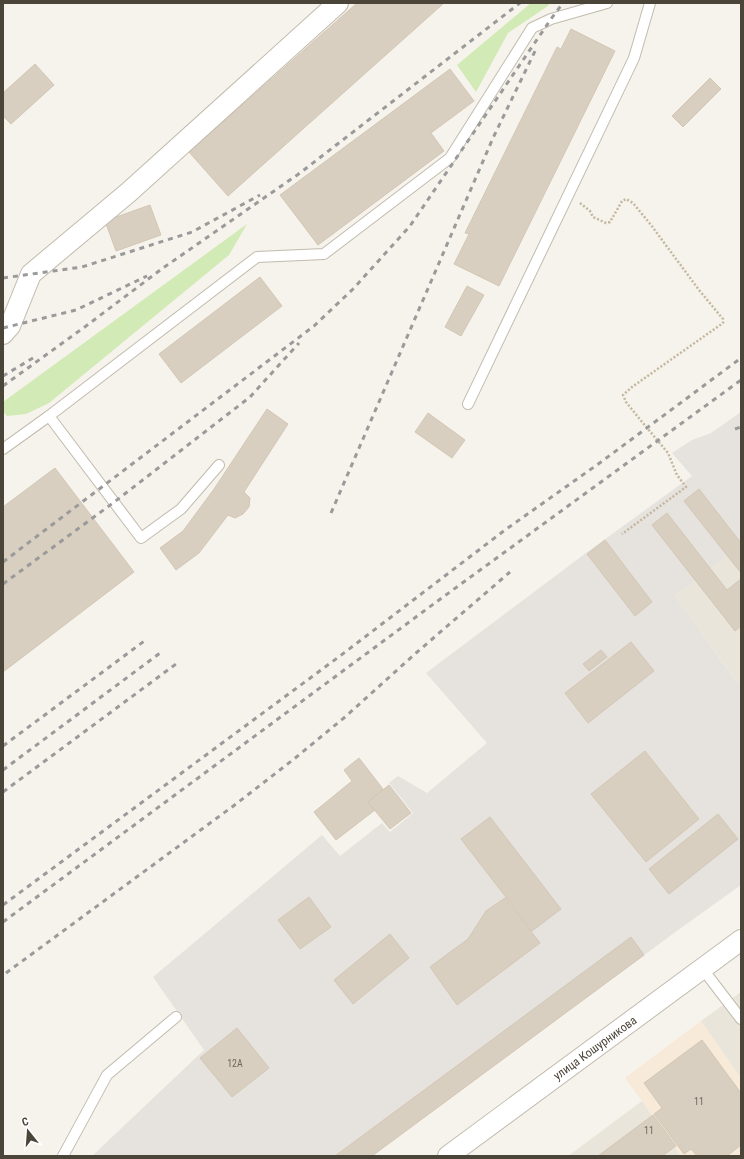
<svg xmlns="http://www.w3.org/2000/svg" width="744" height="1159" font-family="'Roboto Condensed',sans-serif">
<style>
.residential{fill:#eae5da}
.commercial{fill:#f7ead8}
.industrial{fill:#e6e2dd}
.green{fill:#d2eab5}
.building{fill:#d8cfc1;stroke:#d3c7b4}
.lines{fill:none;stroke-linecap:round;stroke-linejoin:round}
.lane-casing{stroke:#c2bbae;stroke-width:12}
.street-casing{stroke:#c2bbae;stroke-width:22}
.path{stroke:#c4b79f;stroke-width:2.5;stroke-dasharray:2 2;stroke-linecap:butt}
.lane{stroke:#fff;stroke-width:10}
.street{stroke:#fff;stroke-width:20}
.rail{stroke:#9a9a9a;stroke-width:3;stroke-dasharray:5 5;stroke-linecap:butt}
.labels{text-anchor:middle;dominant-baseline:central;stroke-width:3;stroke-linejoin:round;paint-order:stroke}
.number-label{font-size:10px;fill:#6e675b}
.street-label{font-size:12px;fill:#4b4439;stroke:#fff}
</style>
<rect width="100%" height="100%" fill="#f6f3ec"/>
<g class="residential">
<path d="M741,546V683L739,685L675,596Z"/>
<path d="M741,992V1078L701,1021Z"/>
<path d="M642,1101L681,1156H568Z"/>
</g>
<path class="commercial" d="M701,1021L741,1078V1153L737,1156H681L642,1101L625,1078Z"/>
<path class="industrial" d="M741,412V546L675,596L738,684L741,683V885L674,933L372,1156H92L204,1050L153,977L322,835L340,856L382,823L390,832L413,813L389,783L398,776L427,793L487,743L426,673L586,553L692,476L672,453L692,440L711,433Z"/>
<g class="green">
<path d="M531,3H550L548,6L508,33L476,92L457,65Z"/>
<path d="M247,224L229,255L49,403L26,414L7,416L3,411V402Z"/>
</g>
<g class="building">
<path d="M357,3H444L228,196L189,152Z"/>
<path d="M571,29L615,51L499,286L454,264L469,234L465,233L557,47L561,49Z"/>
<path d="M35,64L54,85L11,124L3,116V93Z"/>
<path d="M450,69L474,101L431,133L444,151L318,245L280,195Z"/>
<path d="M710,78L721,89L683,127L672,116Z"/>
<path d="M150,205L161,235L116,251L105,221Z"/>
<path d="M260,277L282,306L181,383L159,354Z"/>
<path d="M467,286L484,295L461,336L445,327Z"/>
<path d="M267,409L288,424L244,492L250,498L249,507L243,514L235,518L228,515L199,553L176,570L160,548L183,531L214,489Z"/>
<path d="M428,413L465,440L452,458L415,432Z"/>
<path d="M55,468L134,572L3,672V507Z"/>
<path d="M699,489L741,543V573L684,501Z"/>
<path d="M667,513L727,590L741,579V626L735,631L652,525Z"/>
<path d="M605,540L652,602L635,616L587,554Z"/>
<path d="M631,642L654,671L588,723L565,693Z"/>
<path d="M601,650L607,657L589,671L583,664Z"/>
<path d="M645,751L699,819L646,862L591,794Z"/>
<path d="M359,758L383,789L368,802L375,810L336,840L314,812L352,781L344,770Z"/>
<path d="M389,785L411,813L390,829L368,802Z"/>
<path d="M718,814L738,839L669,894L649,869Z"/>
<path d="M490,817L561,909L532,931L461,839Z"/>
<path d="M309,897L331,927L300,949L278,920Z"/>
<path d="M505,898L540,943L457,1005L430,967L468,939L486,911Z"/>
<path d="M390,934L409,958L353,1004L334,980Z"/>
<path d="M631,937L644,955L372,1156H335Z"/>
<path d="M237,1028L269,1068L232,1097L200,1058Z"/>
<path d="M702,1040L741,1093V1145L727,1156H697L691,1149L684,1154L654,1114L662,1108L644,1083Z"/>
<path d="M653,1115L676,1146L662,1156H598Z"/>
</g>
<g class="lines">
<g class="lane-casing">
<g id="lane">
<path d="M468,404L634,58L650,3"/>
<path d="M49,416L141,538L181,509L219,465"/>
<path d="M3,449L49,416L257,257L324,254L450,158L532,28L551,19L607,3"/>
<path d="M702,968L741,1019"/>
<path d="M63,1156L107,1075L176,1017"/>
</g>
</g>
<g class="street-casing">
<g id="street">
<path d="M3,334L10,326L31,274L129,192L338,3"/>
<path d="M448,1156L741,940"/>
</g>
</g>
<path class="path" d="M580,203L590,211L593,217L606,223L610,222L622,201L626,199L633,203L651,225L699,290L723,319V323L632,387L623,395L626,402L638,417L668,453L677,475L686,487L622,534"/>
<use href="#lane" class="lane"/>
<use href="#street" class="street"/>
<g class="rail">
<path d="M3,278L82,267L192,232L260,195"/>
<path d="M3,328L76,310L147,276"/>
<path d="M3,376L33,358"/>
<path d="M3,386L86,326L163,268L300,173L520,3"/>
<path d="M735,429L741,427"/>
<path d="M331,513L493,138L537,47"/>
<path d="M3,562L314,326L353,289L410,226L551,19L563,3"/>
<path d="M3,584L113,503L250,397L299,343"/>
<path d="M3,746L147,639"/>
<path d="M3,770L160,653"/>
<path d="M3,792L176,664"/>
<path d="M3,905L340,656L505,530L601,462L741,358"/>
<path d="M3,922L439,600L741,380"/>
<path d="M6,973L236,804L294,759L345,717L416,653L510,572"/>
</g>
</g>
<g class="labels">
<g class="number-label">
<text x="235" y="1063">12А</text>
<text x="699" y="1101">11</text>
<text x="649" y="1130">11</text>
</g>
<g class="street-label">
<text transform="translate(595 1048) rotate(-36)">улица Кошурникова</text>
</g>
</g>
<rect width="744" height="1159" fill="none" stroke="#4b4439" stroke-width="8"/>
<g transform="translate(28 1131) rotate(343)" stroke="#ffffff" stroke-width="3" paint-order="stroke">
<path d="M0-3L7 15L0 10L-7 15Z" fill="#4b4439"/>
<text y="-6" font-size="11" font-weight="bold" text-anchor="middle" fill="#4b4439">С</text>
</g>
</svg>
